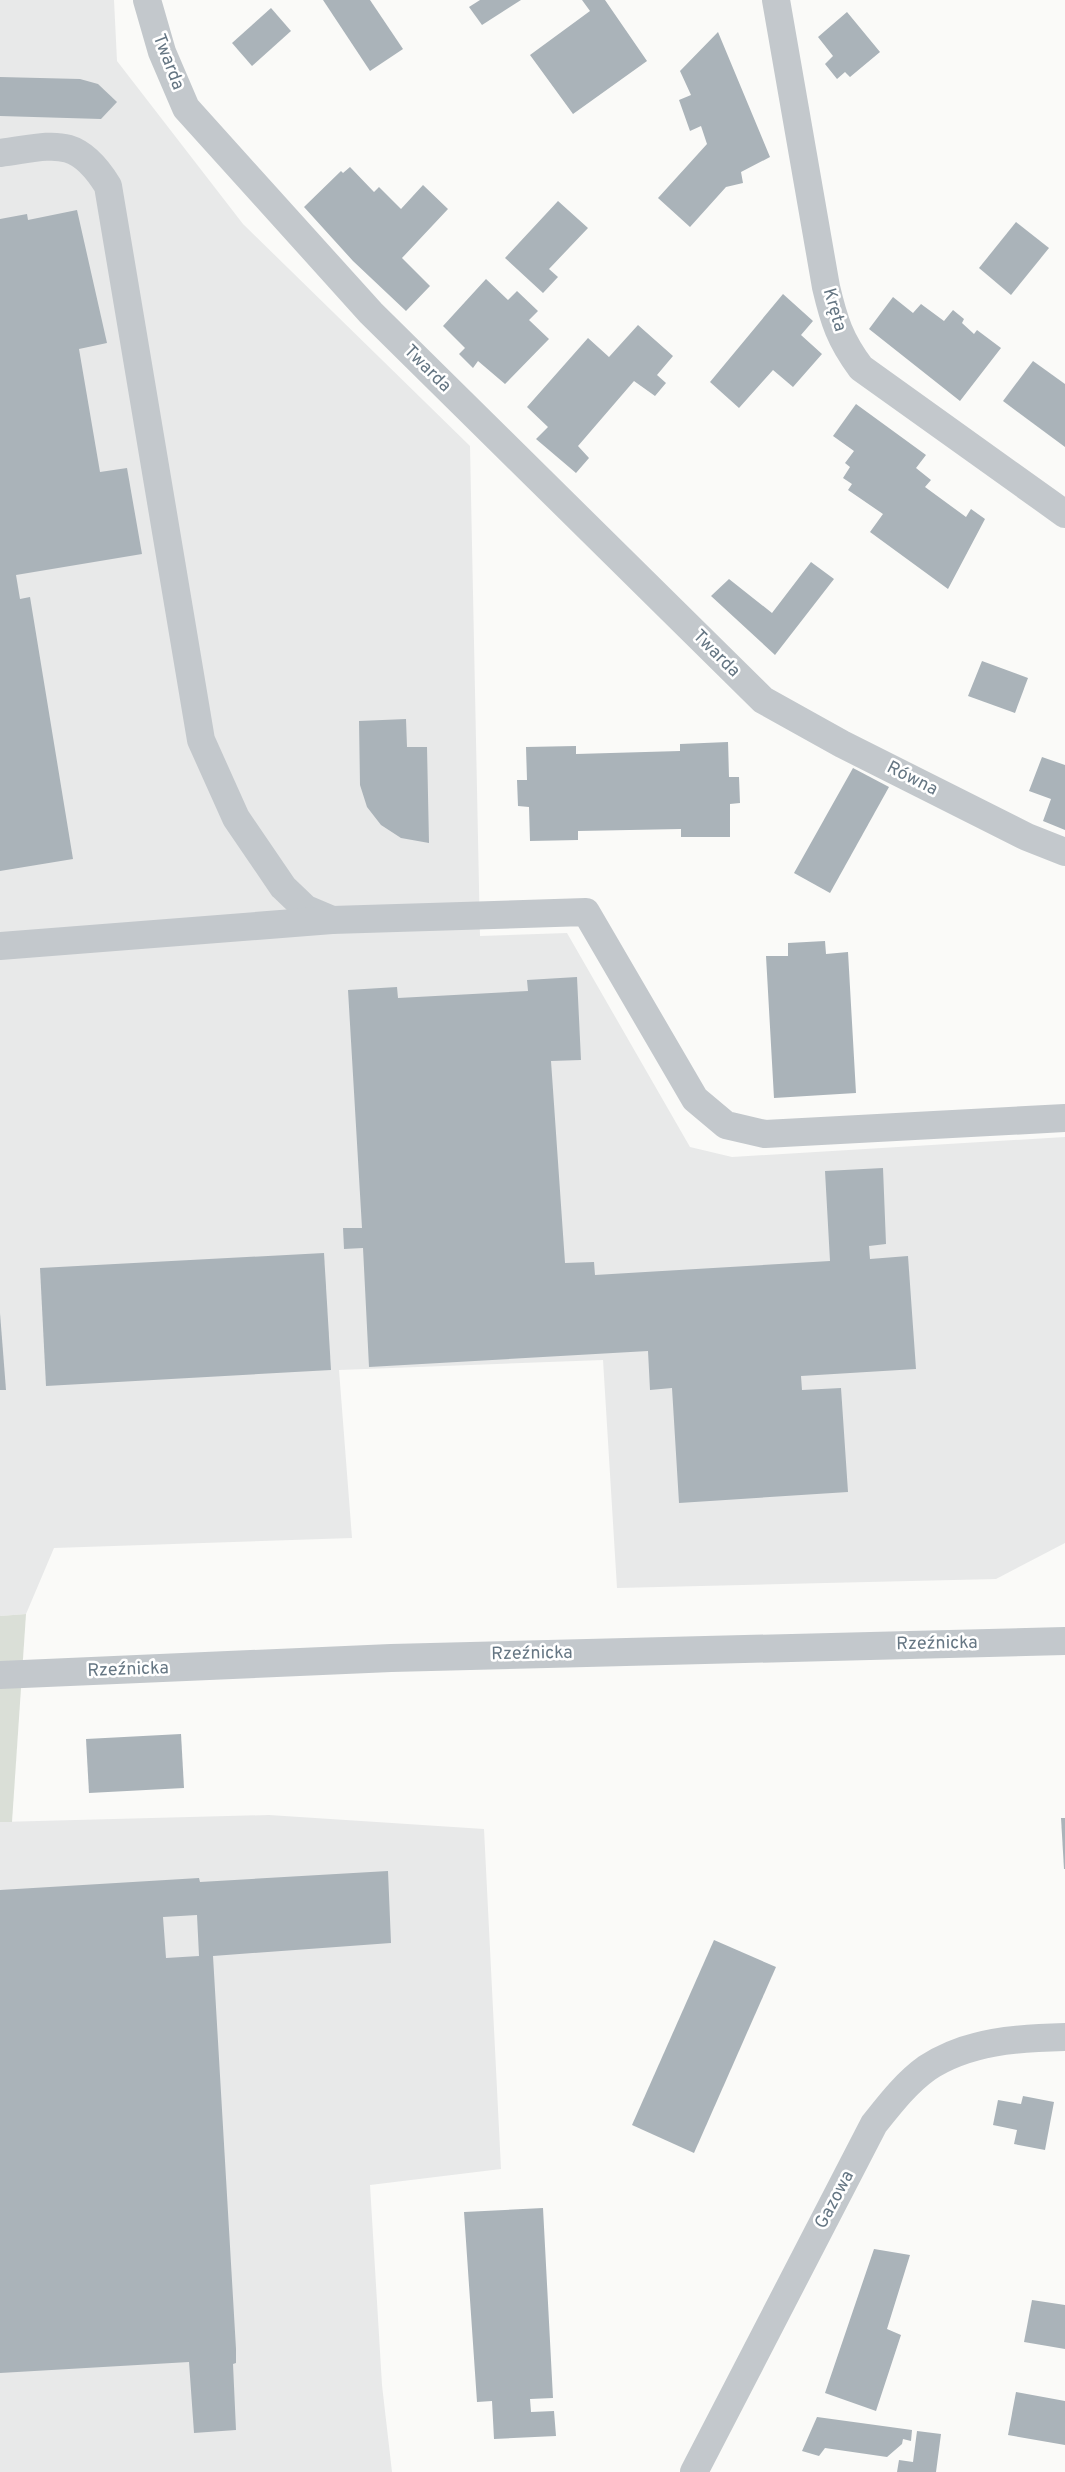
<svg xmlns="http://www.w3.org/2000/svg" width="1065" height="2472" font-family="Overpass,sans-serif">
<style>
.built{fill:#e8e9e9}
.green{fill:#dadfd7}
.building{fill:#aab3b9;fill-rule:evenodd}
.lines{fill:none;stroke-linecap:round;stroke-linejoin:round}
.minor{stroke:#c3c8cc;stroke-width:28}
.labels{text-anchor:middle;dominant-baseline:central;stroke-width:5;stroke-linejoin:round;paint-order:stroke}
.street-label{font-size:18px;fill:#657683;stroke:#fff}
</style>
<rect width="100%" height="100%" fill="#fafaf8"/>
<g class="built">
<path d="M0,0H114L117,61L243,224L470,446L480,936L567,933L690,1147L732,1157L1065,1137V1543L996,1579L617,1588L603,1360L339,1370L352,1538L54,1548L26,1614L0,1616Z"/>
<path d="M269,1815L484,1829L501,2169L370,2185L382,2385L392,2472H0V1822Z"/>
</g>
<path class="green" d="M26,1614L12,1822H0V1616Z"/>
<g class="building">
<path d="M323,0H370L403,49L370,71Z"/>
<path d="M480,0H521L482,25L469,7Z"/>
<path d="M582,0H605L647,61L573,114L530,55L590,11Z"/>
<path d="M271,8L291,31L252,66L232,43Z"/>
<path d="M847,12L880,52L850,77L845,72L837,79L825,64L833,56L818,37Z"/>
<path d="M718,32L770,157L741,172L743,183L726,187L690,227L658,198L707,144L701,126L690,131L679,100L691,95L680,71Z"/>
<path d="M0,77L80,79L98,84L117,102L101,119L0,116Z"/>
<path d="M350,167L374,192L379,187L401,209L423,185L448,209L402,258L430,286L406,311L353,261L304,207L341,171L343,173Z"/>
<path d="M558,201L588,228L549,269L558,277L543,293L505,258Z"/>
<path d="M77,210L107,343L79,349L100,472L127,468L142,554L16,575L20,599L30,597L73,859L0,871V219L27,214L28,220Z"/>
<path d="M1016,222L1049,248L1011,295L979,268Z"/>
<path d="M486,279L508,300L517,291L538,311L529,320L549,339L505,384L478,361L473,368L459,354L465,348L443,326Z"/>
<path d="M783,294L813,321L801,335L822,354L793,387L773,370L739,408L710,382Z"/>
<path d="M893,297L913,313L921,304L944,321L953,310L964,319L962,323L974,334L977,330L1001,348L960,401L869,329Z"/>
<path d="M638,325L673,356L657,375L666,383L655,396L634,381L578,446L589,458L576,473L536,439L548,427L527,407L588,338L609,357Z"/>
<path d="M1033,361L1065,384V447L1003,401Z"/>
<path d="M856,404L926,455L916,468L931,480L925,487L966,517L971,509L985,519L948,589L870,532L883,514L848,490L852,484L843,478L850,467L845,463L854,451L833,436Z"/>
<path d="M811,562L834,579L775,655L711,596L729,579L772,613Z"/>
<path d="M982,661L1028,678L1015,713L968,696Z"/>
<path d="M406,719L407,747H427L429,843L401,838L381,825L367,807L360,785L359,721Z"/>
<path d="M728,742L729,777H739L740,803L730,804V837H681V829L578,831V840L530,841L529,807L518,806L517,780H527L526,747L576,746V754L680,751V744Z"/>
<path d="M1042,757L1065,765V830L1043,821L1051,799L1029,791Z"/>
<path d="M853,768L889,787L830,893L794,873Z"/>
<path d="M825,941L826,954L848,952L856,1093L774,1098L766,956H788V943Z"/>
<path d="M577,977L581,1060L551,1061L565,1263L594,1262L595,1275L830,1261L825,1171L883,1168L886,1244L869,1246L870,1259L908,1256L916,1369L801,1376L802,1390L841,1388L848,1492L679,1503L672,1388L650,1390L648,1351L369,1367L363,1248L344,1249L343,1228H362L348,990L397,987L398,998L528,991L527,980Z"/>
<path d="M324,1253L331,1370L46,1386L40,1268Z"/>
<path d="M0,1313L6,1390H0Z"/>
<path d="M181,1734L184,1788L89,1793L86,1739Z"/>
<path d="M1061,1818H1065V1869H1064Z"/>
<path d="M388,1871L391,1943L213,1956L236,2349V2363L233,2364L236,2430L194,2433L189,2362L0,2373V1890L199,1878L200,1882ZM197,1915L199,1956L166,1958L163,1917Z"/>
<path d="M714,1940L776,1967L694,2153L632,2125Z"/>
<path d="M1023,2096L1054,2102L1045,2150L1014,2144L1017,2130L993,2125L998,2100L1021,2104Z"/>
<path d="M543,2208L553,2398L530,2399L531,2412L554,2411L556,2436L494,2439L492,2401L477,2402L464,2212Z"/>
<path d="M874,2249L910,2255L887,2329L901,2335L876,2411L825,2393Z"/>
<path d="M1032,2300L1065,2305V2349L1024,2342Z"/>
<path d="M1016,2392L1065,2401V2445L1008,2435Z"/>
<path d="M817,2417L912,2430L911,2441L903,2439L902,2444L887,2457L825,2448L819,2456L802,2451Z"/>
<path d="M917,2431L941,2434L936,2472H897L899,2460L913,2462Z"/>
</g>
<g class="lines">
<g class="minor">
<path d="M147,0L162,52L186,108L371,313L763,700L842,744L1027,837L1065,852"/>
<path d="M776,0L826,287C834,321 840,340 861,368L1065,514"/>
<path d="M0,153C53,146 76,134 108,186L201,740L236,818L283,887L306,909L332,920"/>
<path d="M0,946L332,920L586,912L695,1099L726,1125L765,1134L1065,1118"/>
<path d="M0,1675L391,1658L1065,1641"/>
<path d="M694,2472L874,2124C890,2104 906,2083 927,2068C968,2041 1018,2038 1065,2037"/>
</g>
</g>
<g class="labels">
<g class="street-label">
<text transform="translate(168 62) rotate(69)">Twarda</text>
<text transform="translate(834 310) rotate(74)">Kręta</text>
<text transform="translate(427 369) rotate(45)">Twarda</text>
<text transform="translate(716 654) rotate(45)">Twarda</text>
<text transform="translate(912 779) rotate(27)">Równa</text>
<text transform="translate(937 1644) rotate(-1)">Rzeźnicka</text>
<text transform="translate(532 1654) rotate(-1)">Rzeźnicka</text>
<text transform="translate(128 1670) rotate(-2)">Rzeźnicka</text>
<text transform="translate(835 2200) rotate(-62)">Gazowa</text>
</g>
</g>
</svg>
